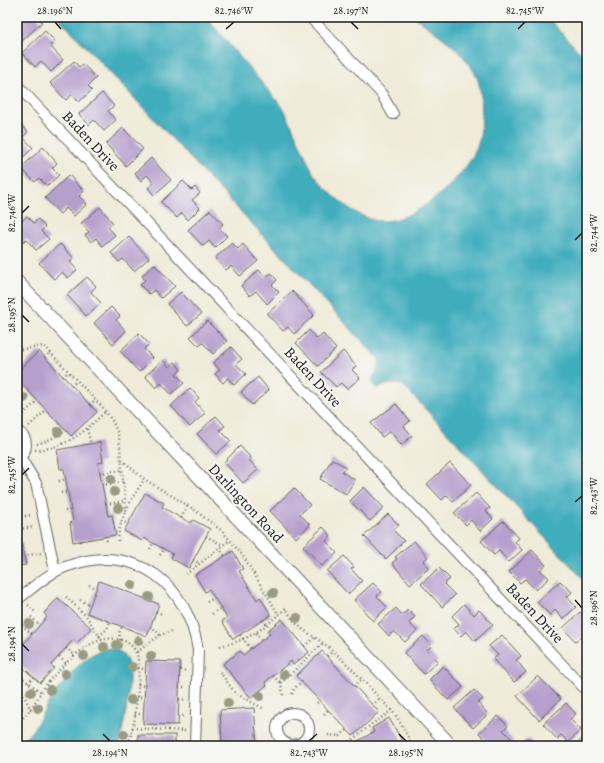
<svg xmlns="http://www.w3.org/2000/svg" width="604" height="763" font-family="Alegreya,serif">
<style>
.water{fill:#3fadbd;stroke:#2e646c}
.building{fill:#b59fcd}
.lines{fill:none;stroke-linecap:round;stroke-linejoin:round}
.minor-casing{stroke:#66645e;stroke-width:12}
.tertiary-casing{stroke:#66645e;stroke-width:15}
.path{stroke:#66645e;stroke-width:2.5;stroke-dasharray:1 3;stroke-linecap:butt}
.minor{stroke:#fff;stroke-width:10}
.tertiary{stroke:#fff;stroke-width:13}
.tree{fill:#999c82}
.ticks{fill:none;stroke:#1c1c1c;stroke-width:1.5}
.labels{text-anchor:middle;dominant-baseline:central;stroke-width:4;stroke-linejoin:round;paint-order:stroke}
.street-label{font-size:15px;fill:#1c1c1c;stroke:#f6f6f2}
.neatline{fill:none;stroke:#1c1c1c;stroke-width:1.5}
.ticks-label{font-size:10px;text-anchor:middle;fill:#1c1c1c}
</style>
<rect width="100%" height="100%" fill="#f6f6f2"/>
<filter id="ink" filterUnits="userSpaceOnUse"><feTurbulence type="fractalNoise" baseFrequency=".025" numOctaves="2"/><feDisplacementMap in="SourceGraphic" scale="8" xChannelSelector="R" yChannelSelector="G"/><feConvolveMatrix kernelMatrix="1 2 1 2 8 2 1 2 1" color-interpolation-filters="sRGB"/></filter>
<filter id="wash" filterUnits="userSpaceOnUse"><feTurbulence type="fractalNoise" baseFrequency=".012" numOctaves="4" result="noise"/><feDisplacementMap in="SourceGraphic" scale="16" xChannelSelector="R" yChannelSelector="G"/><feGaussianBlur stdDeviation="0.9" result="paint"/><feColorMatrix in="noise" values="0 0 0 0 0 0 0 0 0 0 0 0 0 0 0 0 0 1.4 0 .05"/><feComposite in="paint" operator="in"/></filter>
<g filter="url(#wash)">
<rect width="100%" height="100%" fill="#efebd8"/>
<g class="water">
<path d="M58,17H206L284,109L313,173C327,192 356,219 380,221C414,224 463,179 476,150C484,133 484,89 475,73C461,48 437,34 415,17H547L587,60V583L403,385C394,383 386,384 378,388L375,387L372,381L379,366V359Z"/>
<path d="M109,648C114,649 119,650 123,654C137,669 123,727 119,746H17V742C35,736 42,712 52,697C54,693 57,690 60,687C74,670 86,653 109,648Z"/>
</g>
<g id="blocks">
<g class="building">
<path d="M17,17H37L42,22L21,42L17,38Z"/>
<path d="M45,31L55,41L50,46L63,60L51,72L41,61L35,67L22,53Z"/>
<path d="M74,61L79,67L83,64L96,78L88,86L92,90L79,102L72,95L66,100L50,83Z"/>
<path d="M102,93L114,106L108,111L116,120L104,131L94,120L89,125L79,114Z"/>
<path d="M17,120L28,132L23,137L33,148L21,159L17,155Z"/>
<path d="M123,128L143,149L126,166L106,144Z"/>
<path d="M43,147L57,163L52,168L59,175L47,186L39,178L35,182L21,168Z"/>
<path d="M151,158L171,180L154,195L148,188L154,183L147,175L141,181L135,173Z"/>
<path d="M69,175L84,191L79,196L87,204L74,216L66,208L60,214L45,198Z"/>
<path d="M183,181L192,190L195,187L200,193L192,200L200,208L188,220L182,213L177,218L161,202Z"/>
<path d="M100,207L113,223L108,227L115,235L102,246L96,238L91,242L85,235L89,232L81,223Z"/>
<path d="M210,210L223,224L219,228L227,236L215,248L209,241L203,246L188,230Z"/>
<path d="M27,216L34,223L38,219L45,227L41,231L49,239L36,250L26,239L21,244L17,240V226Z"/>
<path d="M129,237L149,258L134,271L123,259L119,262L111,253Z"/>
<path d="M232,243L238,249L243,244L258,261L240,276L231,266L226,270L215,258Z"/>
<path d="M60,244L74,258L70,262L77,270L68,278L62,272L54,279L39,263Z"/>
<path d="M154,264L175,286L161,298L154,290L149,294L140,285L145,280L142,276Z"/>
<path d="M259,270L265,277L271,273L277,280L272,285L279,292L267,304L256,291L250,296L241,286Z"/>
<path d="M87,277L96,286L91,292L101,303L86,316L67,295Z"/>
<path d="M292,291L314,315L294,334L288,327L283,331L267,314Z"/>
<path d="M181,292L201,314L187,326L167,304Z"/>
<path d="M111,307L120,316L116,320L126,331L113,344L94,323Z"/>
<path d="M207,321L227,341L213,354L203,343L199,346L190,337Z"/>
<path d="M309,330L317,339L323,334L336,349L318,366L296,343Z"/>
<path d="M139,333L149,344L144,349L153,358L139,372L120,351Z"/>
<path d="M231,347L242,359L236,364L246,374L234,385L228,378L223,383L215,374L220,370L213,363Z"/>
<path d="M39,351L97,412L71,436L17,379V372Z"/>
<path d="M343,351L356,366L352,370L360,378L347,389L341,383L336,387L321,372Z"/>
<path d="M163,360L169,367L175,362L181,370L176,374L184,383L171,394L161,383L156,388L145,376Z"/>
<path d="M258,377L269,390L252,405L241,392Z"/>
<path d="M190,388L199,398L195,402L205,413L190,427L171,406Z"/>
<path d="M396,404L410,421L404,426L412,436L401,445L390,431L382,437L371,423Z"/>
<path d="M216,416L225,426L220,430L231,441L216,454L197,434Z"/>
<path d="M100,442L103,462L98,463L108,516L112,515L116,535L73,542L70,523L73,522L64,469H60L57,450Z"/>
<path d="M240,446L251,458L249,460L258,470L243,483L224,462Z"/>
<path d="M332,459L346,467L342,472L355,480L346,494L320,479Z"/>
<path d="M450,463L471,485L453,502L447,495L442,500L427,484Z"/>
<path d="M364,487L384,508L370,521L350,501Z"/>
<path d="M294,488L310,505L300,514L310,525L296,538L270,511Z"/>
<path d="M145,493L164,503L162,507L181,518L191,523L193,520L210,529L189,568L171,558L173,554L144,538L142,541L124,531Z"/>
<path d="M476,493L490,508L486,511L493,519L480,531L471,520L466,525L454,513Z"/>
<path d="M388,514L399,525L393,530L404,541L386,559L364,536Z"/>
<path d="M503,521L519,538L515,542L522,550L509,562L499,551L494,555L481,541Z"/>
<path d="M17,522L26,565L17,566Z"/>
<path d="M323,527L331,536L326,541L337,553L322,566L303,546Z"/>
<path d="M414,541L428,557L423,561L429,568L410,584L392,563L397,559L395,557Z"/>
<path d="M532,550L546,565L540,570L549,578L536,590L525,579L520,583L509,572Z"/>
<path d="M233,551L243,569L239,571L257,600L260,597L271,615L233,639L222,621L227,618L209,589L205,592L195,575Z"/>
<path d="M344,556L354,567L351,569L362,581L348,594L327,571Z"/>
<path d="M439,568L450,579L444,584L455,595L442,607L421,584Z"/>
<path d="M99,581L159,604L147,636L87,613Z"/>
<path d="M560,581L572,592L567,597L576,607L563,619L555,610L550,615L537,602Z"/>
<path d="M373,583L382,592L377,596L387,607L373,621L354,600Z"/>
<path d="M58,598L91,628L77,643L73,640L51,665L54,668L40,683L17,662V643L20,639L24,643L47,617L44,613Z"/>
<path d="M464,604L474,615L479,610L493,625L475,641L466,631L461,636L454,629L459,624L452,616Z"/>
<path d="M396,608L402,615L408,610L415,617L409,623L417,631L405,642L394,631L389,636L378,624Z"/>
<path d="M580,612L587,619V644L581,637L576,642L563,628Z"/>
<path d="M282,619L309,652L293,665L291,661L265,682L267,685L251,698L223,664L240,651L243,655L270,634L267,631Z"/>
<path d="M502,635L521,656L516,660L526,672L514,682L493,659L498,655L489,646Z"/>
<path d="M423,636L432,646L427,650L438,661L424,674L404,653Z"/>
<path d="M322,651L379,712L353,736L296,676Z"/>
<path d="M146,661L180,662L178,725L143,724Z"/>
<path d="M443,666L463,687L448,700L429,680Z"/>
<path d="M538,676L561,699L539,720L517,696Z"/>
<path d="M474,690L483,699L478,703L488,714L473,728L454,708Z"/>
<path d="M17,694L22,709L17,711Z"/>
<path d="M566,703L576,714L570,719L581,730L568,742L561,735L557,739L543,724Z"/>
<path d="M254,708L257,746H222L220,710Z"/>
<path d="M498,716L508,726L503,730L514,741L509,746H491L479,733Z"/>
<path d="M389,718L405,746H349L374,732L372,728Z"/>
<path d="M587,734V746H581L578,743Z"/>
<rect x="138" y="735" width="37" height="11"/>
<path d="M528,738L535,746H519Z"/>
</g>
</g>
</g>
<g filter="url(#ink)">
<use href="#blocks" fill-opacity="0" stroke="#66645e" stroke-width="1"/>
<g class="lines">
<g class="minor-casing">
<g id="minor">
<path d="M310,17L381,93L393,114"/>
<path d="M17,85L587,691"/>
<path d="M17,431C29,437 29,452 17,459"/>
<path d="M20,457L36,483L55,571"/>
<path d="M17,600C34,587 50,571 71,565C137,543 188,585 198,650L195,746"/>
<circle cx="293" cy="729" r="16"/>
</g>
</g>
<g class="tertiary-casing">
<path id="tertiary" d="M17,282L451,746"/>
</g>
<g class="path">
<path d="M17,350L44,346L104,409L113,422L119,437L126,511"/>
<path d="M45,358L50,353"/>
<path d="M63,377L68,372"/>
<path d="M17,383L19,381"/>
<path d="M71,386L77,381"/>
<path d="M17,398L20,410L17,420"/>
<path d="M90,405L95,400"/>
<path d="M20,422L25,412L37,401"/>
<path d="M29,426L46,410"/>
<path d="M87,429L91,444"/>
<path d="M37,444C48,441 56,437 65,430"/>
<path d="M35,450C67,448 84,432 106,411"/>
<path d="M122,460L144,479L192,508L222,531L243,556L279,615"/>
<path d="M100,473L122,470"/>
<path d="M59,481L66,479"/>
<path d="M102,485L124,482"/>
<path d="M61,493L68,492"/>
<path d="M106,504L125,501"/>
<path d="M65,511L71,510"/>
<path d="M17,517L32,515"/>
<path d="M181,518L188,505"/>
<path d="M121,521L128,524"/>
<path d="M19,529L34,527"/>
<path d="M106,536L107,542"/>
<path d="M206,536L223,545"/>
<path d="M80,541L81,545"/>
<path d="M118,541C119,518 132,498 144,480"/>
<path d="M219,548L225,556"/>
<path d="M150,549L153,543"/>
<path d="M160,555L164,549"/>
<path d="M24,556L41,553"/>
<path d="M193,560L199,563"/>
<path d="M186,574L230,540"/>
<path d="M89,585L96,588"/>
<path d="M66,597L86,616L102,640"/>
<path d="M80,600L90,605"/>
<path d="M207,602L214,598"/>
<path d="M28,605L36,613"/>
<path d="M156,612L163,614"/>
<path d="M212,614L221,608"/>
<path d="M31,617L40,625"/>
<path d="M263,620L267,625"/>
<path d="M22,625L32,634"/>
<path d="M150,627L155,630L160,635"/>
<path d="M256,633L261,640"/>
<path d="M240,635L251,649"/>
<path d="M99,636L107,629L110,622"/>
<path d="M120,640L119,633L122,626"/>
<path d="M220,646C250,640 264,628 286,608C297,632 316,635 333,651C353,669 372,690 391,710L397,717L413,746"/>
<path d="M304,646L314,638"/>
<path d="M66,648L75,655"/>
<path d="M137,652L160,635L172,631"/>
<path d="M327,656L333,651"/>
<path d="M59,657L66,663"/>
<path d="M138,668L145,669"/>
<path d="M180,670L188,671"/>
<path d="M220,672L235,693L264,709"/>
<path d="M17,674L41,692"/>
<path d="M273,676L281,683"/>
<path d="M17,680L31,711"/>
<path d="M28,683L34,677"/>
<path d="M138,685L145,686"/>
<path d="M354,686L361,680"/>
<path d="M179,687H187"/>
<path d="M292,694L294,689L302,681"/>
<path d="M283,695L281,683L323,643"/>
<path d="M136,697L144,698"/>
<path d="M179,699L186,700"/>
<path d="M317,703L320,701"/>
<path d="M372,705L380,698"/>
<path d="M135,714H143"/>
<path d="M324,714L328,710"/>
<path d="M178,716H186"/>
<path d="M17,723C28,715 34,704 41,692C48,682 56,673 65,664C78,652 96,636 115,639C123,640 130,642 135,650C143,661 136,708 134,722C132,730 130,738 128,746"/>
<path d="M132,728L186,731"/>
<path d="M328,735L340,736L347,730"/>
<path d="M129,743H138"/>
<path d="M175,743L184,744"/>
<path d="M338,746C352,742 362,732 373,723C379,719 386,716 391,710"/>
</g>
<use href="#minor" class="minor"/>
<use href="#tertiary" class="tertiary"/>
</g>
<g class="tree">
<circle cx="24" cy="398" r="5"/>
<circle cx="58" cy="432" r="5"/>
<circle cx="111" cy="479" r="5"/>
<circle cx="114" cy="492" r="5"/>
<circle cx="118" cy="508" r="5"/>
<circle cx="132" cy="585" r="5"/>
<circle cx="273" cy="593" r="5"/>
<circle cx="149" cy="597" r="5"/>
<circle cx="297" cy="618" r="5"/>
<circle cx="29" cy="624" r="5"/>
<circle cx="138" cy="641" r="5"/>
<circle cx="117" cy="645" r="5"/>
<circle cx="104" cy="647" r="5"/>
<circle cx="84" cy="656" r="5"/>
<circle cx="151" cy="656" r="5"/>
<circle cx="132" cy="667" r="5"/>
<circle cx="65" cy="674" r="5"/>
<circle cx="284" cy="675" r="5"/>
<circle cx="50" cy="690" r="5"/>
<circle cx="31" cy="692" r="5"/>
<circle cx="260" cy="696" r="5"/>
<circle cx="131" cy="700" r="5"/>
<circle cx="228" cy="703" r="5"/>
<circle cx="38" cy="708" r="5"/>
<circle cx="124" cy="734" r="5"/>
</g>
</g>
<path class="ticks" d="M55,22L61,29M351,22L358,29M226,29L234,22M518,29L525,22M22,213L29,206M575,240L582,233M22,315L29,322M22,475L29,468M575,502L582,496M575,600L582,608M22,644L29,651M103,734L110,741M399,734L406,741M309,741L317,734"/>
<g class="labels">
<g class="street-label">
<text transform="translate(91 141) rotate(47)">Baden Drive</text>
<text transform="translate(313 377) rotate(47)">Baden Drive</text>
<text transform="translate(246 503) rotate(47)">Darlington Road</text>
<text transform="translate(535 613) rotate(47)">Baden Drive</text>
</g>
</g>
<rect width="604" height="763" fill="none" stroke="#f6f6f2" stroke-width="44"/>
<rect x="22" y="22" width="560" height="719" class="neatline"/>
<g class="ticks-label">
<text x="55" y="14">28.196°N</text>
<text x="234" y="14">82.746°W</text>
<text x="351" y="14">28.197°N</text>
<text x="525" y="14">82.745°W</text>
<text transform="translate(11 213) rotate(-90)" y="4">82.746°W</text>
<text transform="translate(593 233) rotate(-90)" y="4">82.744°W</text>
<text transform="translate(11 315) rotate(-90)" y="4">28.195°N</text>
<text transform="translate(11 475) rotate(-90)" y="4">82.745°W</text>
<text transform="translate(593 496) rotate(-90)" y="4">82.743°W</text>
<text transform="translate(593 608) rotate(-90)" y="4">28.196°N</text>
<text transform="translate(11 644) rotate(-90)" y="4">28.194°N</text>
<text x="110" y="756">28.194°N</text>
<text x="309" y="756">82.743°W</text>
<text x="406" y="756">28.195°N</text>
</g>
</svg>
